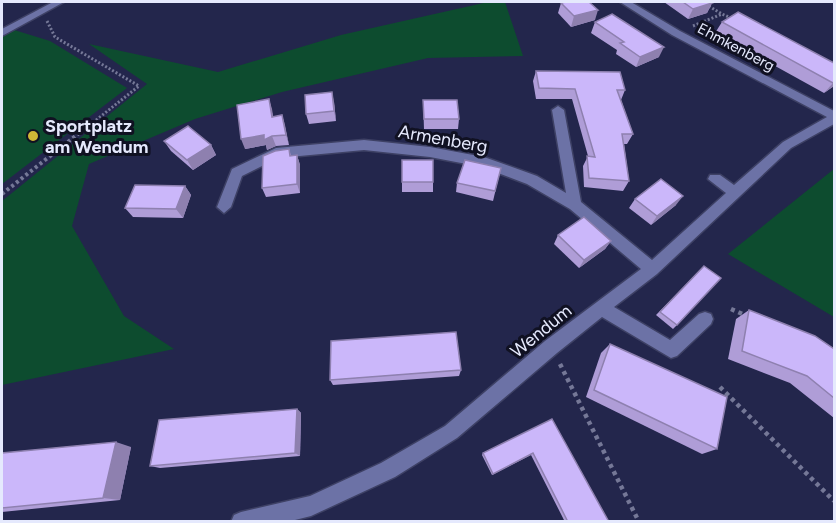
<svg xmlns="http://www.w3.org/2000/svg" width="836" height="523" font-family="Figtree,sans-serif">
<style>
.green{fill:#0d4c2f}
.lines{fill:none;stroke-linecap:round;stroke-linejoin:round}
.minor-casing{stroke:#3e4165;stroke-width:3}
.path-far2{stroke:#757897;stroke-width:3;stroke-dasharray:2 2;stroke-linecap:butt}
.path-far1{stroke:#757897;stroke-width:4;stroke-dasharray:3 3;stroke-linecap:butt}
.path{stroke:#757897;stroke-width:4.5;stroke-dasharray:4 4;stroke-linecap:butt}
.minor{fill:#6c72a6;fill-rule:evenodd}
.wall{fill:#af9dd7}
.shaded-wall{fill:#8e80af}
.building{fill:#cbb7fa;stroke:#8e80af;stroke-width:1.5}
.poi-dot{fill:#d0b736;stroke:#101122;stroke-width:2}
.labels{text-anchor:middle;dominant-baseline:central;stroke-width:6;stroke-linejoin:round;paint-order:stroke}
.far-street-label{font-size:15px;fill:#e5e9fd;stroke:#101122}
.poi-label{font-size:18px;font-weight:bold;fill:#e5e9fd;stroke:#101122;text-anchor:start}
.street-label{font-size:18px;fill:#e5e9fd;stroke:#101122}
</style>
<rect width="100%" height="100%" fill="#23264c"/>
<g class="green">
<path d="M488,2H505L523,56L428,58L282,92L195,119L89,164L72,226L124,316L174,349L2,385V201L147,84L89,44L218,72L341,35Z"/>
<path d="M11,29L50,41L127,88L2,184V34Z"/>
<path d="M834,169V317L728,254Z"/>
</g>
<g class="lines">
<g class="minor-casing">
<g id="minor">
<path d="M53,2H64L2,36V29Z"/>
<path d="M620,2H631L680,31L834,111V124L791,148L657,274L614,307L670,340L699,314L705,312L711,314L713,319L711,324L677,356L671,358L602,317L557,353L457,438L395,477L311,516L287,522H231L234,515L241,512L310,496L381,463L445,426L545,341L641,269L570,209L527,184L482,167L430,157L364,150L278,158L242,176L231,207L224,213L217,207L232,169L276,148L364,140L430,147L484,157L537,176L566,193L552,110L558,106L564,110L581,202L652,260L726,193L708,179L710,175H720L734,185L783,142L827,117L672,35Z"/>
</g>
</g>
<g class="path-far2">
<path d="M702,2L722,14"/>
<path d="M47,21L55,37L139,86L76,136"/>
<path d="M693,26L722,14L733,19"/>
</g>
<path class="path-far1" d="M2,194L78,134"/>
<g class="path">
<path d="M731,309L747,316"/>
<path d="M560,364L639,522"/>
<path d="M720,387L834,501"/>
</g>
<use href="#minor" class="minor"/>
</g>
<g class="wall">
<path d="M664,2H710L712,3L707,13L688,19Z"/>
<path d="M561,3L595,20L571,27L558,13Z"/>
<path d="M595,22L659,57L636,67L616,54L617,50L591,33Z"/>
<path d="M722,22L834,63V86L824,93L715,33Z"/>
<path d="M536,71L625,90L621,100L633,134L627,144H624L629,181L623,191L584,187L583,166L588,156L572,99H536L533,81Z"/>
<path d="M269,99L273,117L282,115L289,145L276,146L267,150L266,145L245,149Z"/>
<path d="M423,100L459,119L458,129H424Z"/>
<path d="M334,102L336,121L309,124L306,114Z"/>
<path d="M164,141L211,145L216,155L193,170L171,151Z"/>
<path d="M289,149L291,156L297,155L300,165V193L266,197L262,188Z"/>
<path d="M501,168L493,201L456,192L457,183Z"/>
<rect x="402" y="182" width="31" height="10"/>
<path d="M185,186L191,195L183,218L133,217L125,208Z"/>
<path d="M635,199L676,205L651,225L629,208Z"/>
<path d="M558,235L611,241L605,249L579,268L554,244Z"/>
<path d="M704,266L677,325L673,329L656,315Z"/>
<path d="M749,310L834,349V418L790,383L728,359L736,319Z"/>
<path d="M610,344L717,449L702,454L586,397L601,353Z"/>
<path d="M461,370L459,376L333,385L330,380Z"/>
<path d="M297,409L301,413L300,456L160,468L150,466Z"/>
<path d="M552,419L609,522H565L531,455L492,475L482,455L483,453Z"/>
<path d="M131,447L120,500L2,512V453Z"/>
</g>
<g class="shaded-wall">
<path d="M712,3L707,13L688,19L693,9Z"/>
<path d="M598,10L595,20L571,27L574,16Z"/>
<path d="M664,47L659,57L636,67L640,57Z"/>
<path d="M834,82V86L824,93L833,83Z"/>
<path d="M332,92L334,102L336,121L334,111Z"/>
<path d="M269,99L272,109L275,127L272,117Z"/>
<path d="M282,115L285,125L289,145L286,135Z"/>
<path d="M264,135L272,136L276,146L267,150L266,145L245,149L241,139Z"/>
<path d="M211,145L216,155L193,170L187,160Z"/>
<path d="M297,155L300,165V193L297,184Z"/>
<path d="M185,186L191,195L183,218L176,209Z"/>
<path d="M683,196L676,205L651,225L657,216Z"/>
<path d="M611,241L605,249L579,268L584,260Z"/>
<path d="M297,409L301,413L300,456L295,453Z"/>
<path d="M116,442L131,447L120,500L103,498Z"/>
</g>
<g class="building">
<path d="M566,2H589L598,10L574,16L561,3Z"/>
<path d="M683,2H710L712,3L693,9Z"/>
<path d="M738,12L834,63V82L833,83L722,22Z"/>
<path d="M612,14L664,47L640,57L620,43L624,42L595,22Z"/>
<path d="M536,71L620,72L625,90H617L633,134H622L629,181L589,178L587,156L595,157L575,89L539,88Z"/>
<path d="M332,92L334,111L306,114L305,95Z"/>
<path d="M269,99L272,117L282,115L286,135L272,136L264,140V135L241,139L237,105Z"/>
<path d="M423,100H457L459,119H424Z"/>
<path d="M188,126L211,145L187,160L164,141Z"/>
<path d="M289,149L290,156L297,155V184L262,188L263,156L275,151Z"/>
<rect x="402" y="160" width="31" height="22"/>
<path d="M465,160L501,168L495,191L457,183Z"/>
<path d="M661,179L683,196L657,216L635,199Z"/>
<path d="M135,185L185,186L176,209L125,208Z"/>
<path d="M584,217L611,241L584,260L558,235Z"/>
<path d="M704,266L721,278L677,325L660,312Z"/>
<path d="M749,310L815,336L834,349V398L807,376L742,351Z"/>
<path d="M456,332L461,370L330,380L331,341Z"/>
<path d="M610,344L727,397L717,449L594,390Z"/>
<path d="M297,409L295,453L150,466L159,420Z"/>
<path d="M552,419L609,522H568L533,453L493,474L483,453Z"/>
<path d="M116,442L103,498L2,508V453Z"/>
</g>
<circle class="poi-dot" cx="33" cy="136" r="6"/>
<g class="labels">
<g class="far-street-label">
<text transform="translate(736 47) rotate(28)">Ehmkenberg</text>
</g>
<g class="poi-label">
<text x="45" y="126">Sportplatz<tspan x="45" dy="21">am Wendum</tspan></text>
</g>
<g class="street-label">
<text transform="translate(443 139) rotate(10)">Armenberg</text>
<text transform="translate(541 331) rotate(-39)">Wendum</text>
</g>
</g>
<rect width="836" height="523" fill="none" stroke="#e5e9fd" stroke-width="6"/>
</svg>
